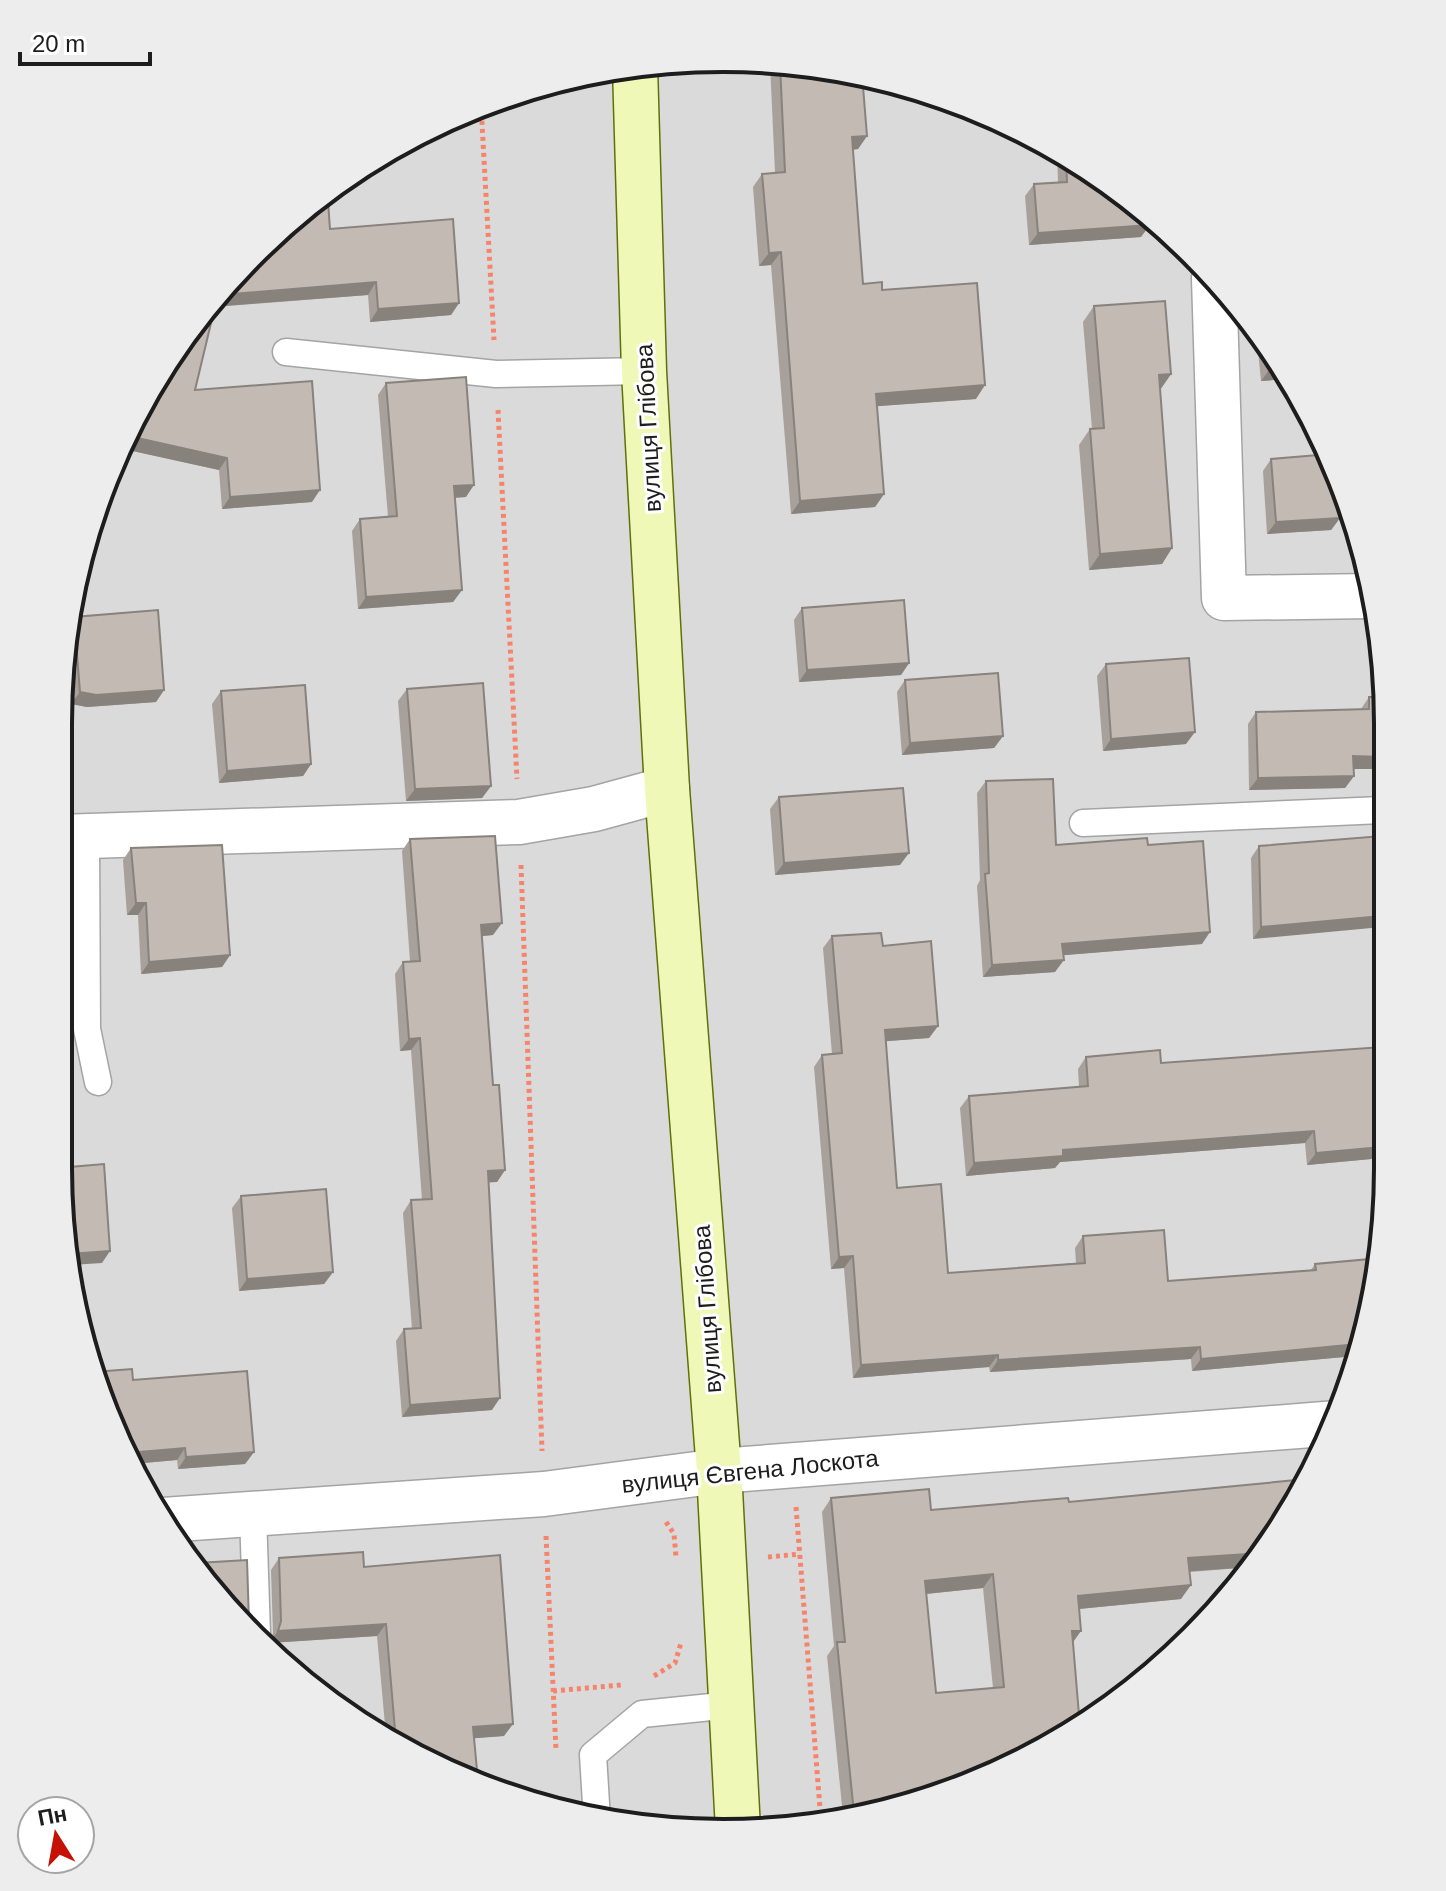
<svg xmlns="http://www.w3.org/2000/svg" width="1446" height="1891" font-family="Arial,sans-serif">
<style>
.residential{fill:#dbdada}
.lines{fill:none;stroke-linecap:round;stroke-linejoin:round}
.lane-casing{stroke:#a4a4a4;stroke-width:29}
.street-casing{stroke:#a4a4a4;stroke-width:47}
.secondary-casing{stroke:#5f7108;stroke-width:47}
.path{stroke:#f6846d;stroke-width:5;stroke-dasharray:4 4;stroke-linecap:butt}
.lane{stroke:#fff;stroke-width:26}
.street{stroke:#fff;stroke-width:44}
.secondary{stroke:#f0f8b8;stroke-width:44}
.wall{fill:#a8a09a;fill-rule:evenodd}
.shaded-wall{fill:#88827d}
.building{fill:#c3bab3;stroke:#88827d;stroke-width:2;fill-rule:evenodd}
.labels{text-anchor:middle;dominant-baseline:central;stroke-width:6;stroke-linejoin:round;paint-order:stroke}
.street-label{font-size:24px;fill:#1d1d1d;stroke:#fff}
.rim{fill:none;stroke:#1d1d1d;stroke-width:4}
</style>
<rect width="100%" height="100%" fill="#eeebe3"/>
<path class="residential" d="M723,58L852,71L977,108L1092,170L1193,252L1276,353L1338,469L1382,637V1255L1338,1422L1276,1537L1194,1638L1093,1721L937,1798L766,1832L593,1820L428,1764L284,1668L147,1501L81,1341L58,1168L59,680L81,550L126,429L195,319L353,170L468,109L593,71Z"/>
<g class="lines">
<g class="lane-casing">
<g id="lane">
<path d="M286,352L496,374L644,371"/>
<path d="M1083,823L1382,810"/>
<path d="M86,838L87,1029L98,1082"/>
<path d="M253,1514L257,1634"/>
<path d="M597,1820L593,1755L642,1714L731,1705"/>
</g>
</g>
<g class="street-casing">
<g id="street">
<path d="M1214,278L1224,598L1372,596"/>
<path d="M59,837L519,822L594,809L667,789"/>
<path d="M163,1520L544,1494L719,1471L1337,1423"/>
</g>
</g>
<g class="secondary-casing">
<path id="secondary" d="M635,67L644,371L667,789L719,1471L738,1830"/>
</g>
<g class="path">
<path d="M481,105L494,340"/>
<path d="M498,410L517,779"/>
<path d="M521,865L542,1451"/>
<path d="M796,1507L821,1821"/>
<path d="M666,1522L674,1534L676,1557"/>
<path d="M546,1536L556,1750"/>
<path d="M768,1557L800,1554"/>
<path d="M654,1676L675,1663L681,1643"/>
<path d="M553,1691L621,1685"/>
</g>
<use href="#lane" class="lane"/>
<use href="#street" class="street"/>
<use href="#secondary" class="secondary"/>
</g>
<g class="wall">
<path d="M770,63L852,71L867,136L858,149L853,150L863,284L882,290L976,399L877,406L884,494L875,507L791,514L771,265L759,266L753,187L762,174L775,173Z"/>
<path d="M1057,151L1092,170L1141,237L1029,245L1025,196L1034,184L1058,182Z"/>
<path d="M330,229L459,303L451,315L370,322L368,295L215,307L195,390L312,502L222,509L219,470L119,448L195,319Z"/>
<path d="M1094,306L1171,374L1160,390L1172,548L1162,564L1089,570L1079,445L1090,429H1092L1083,322Z"/>
<path d="M1256,330L1276,353L1289,379L1261,381Z"/>
<path d="M386,383L466,497L455,498L462,590L453,602L358,609L352,531L360,519L388,517L378,395Z"/>
<path d="M1271,459L1340,518L1331,530L1267,534L1263,471Z"/>
<path d="M802,608L909,663L901,675L799,682L794,620Z"/>
<path d="M74,617L164,690L156,702L87,707L71,704L66,639L69,624Z"/>
<path d="M1106,664L1186,744L1103,751L1097,676Z"/>
<path d="M905,680L1003,736L994,748L902,755L897,692Z"/>
<path d="M407,689L491,786L482,798L406,801L398,701Z"/>
<path d="M221,691L311,764L303,776L219,783L212,704Z"/>
<path d="M1369,697H1382V769H1354V776L1345,788L1249,790L1248,724L1256,712L1361,709Z"/>
<path d="M986,781L1056,845H1148L1202,944L1063,955L1055,972L983,977L977,886L980,880L977,793Z"/>
<path d="M779,797L900,865L775,875L770,809Z"/>
<path d="M1382,836L1253,939L1251,858L1259,846Z"/>
<path d="M410,839L493,935L482,936L493,1085L505,1170L497,1182H488L492,1410L402,1417L396,1341L404,1329H412L403,1213L411,1200H422L411,1050L400,1051L395,974L403,962L410,961L402,851Z"/>
<path d="M131,848L230,955L222,967L141,974L138,915H127L123,860Z"/>
<path d="M832,936L883,946L938,1026L929,1038L886,1041L897,1188L948,1273L1076,1263L1075,1248L1083,1236L1168,1281L1311,1270L1315,1264L1382,1258L1355,1356L1192,1371L1191,1359L990,1372L989,1367L853,1378L844,1268L831,1269L814,1067L822,1055L832,1054L823,948Z"/>
<path d="M1086,1057L1161,1063L1382,1158L1307,1165L1305,1143L1060,1162L1055,1168L966,1176L960,1108L969,1096L1079,1087L1078,1069Z"/>
<path d="M241,1196L333,1272L324,1284L239,1291L232,1208Z"/>
<path d="M94,1372L133,1380L254,1452L245,1464L178,1469L177,1460L132,1464Z"/>
<path d="M1309,1476L1276,1537L1252,1567L1190,1572L1181,1599L1079,1609L937,1798L843,1816L827,1656L834,1646L822,1512L831,1498L931,1510L1069,1502L1307,1479ZM983,1588L993,1688L936,1693L926,1594Z"/>
<path d="M279,1558L364,1567L504,1736L474,1738L428,1764L386,1736L377,1636L269,1643L273,1633L271,1570Z"/>
</g>
<g class="shaded-wall">
<path d="M867,136L858,149L843,150L852,137Z"/>
<path d="M1150,225L1141,237L1029,245L1038,233Z"/>
<path d="M781,252L771,265L759,266L769,253Z"/>
<path d="M376,282L368,295L209,307L221,295Z"/>
<path d="M459,303L451,315L370,322L378,309Z"/>
<path d="M1284,368L1289,379L1261,381L1270,369Z"/>
<path d="M1171,374L1160,390L1159,375Z"/>
<path d="M985,385L976,399L867,407L876,394Z"/>
<path d="M124,435L227,458L219,470L119,448Z"/>
<path d="M474,485L466,497L445,498L454,486Z"/>
<path d="M320,490L312,502L222,509L230,497Z"/>
<path d="M884,494L875,507L791,514L800,501Z"/>
<path d="M1340,518L1331,530L1267,534L1276,522Z"/>
<path d="M1172,548L1162,564L1089,570L1100,554Z"/>
<path d="M462,590L453,602L358,609L366,597Z"/>
<path d="M909,663L901,675L799,682L807,670Z"/>
<path d="M164,690L156,702L87,707L71,704L80,692Z"/>
<path d="M1195,732L1186,744L1103,751L1111,739Z"/>
<path d="M1003,736L994,748L902,755L910,743Z"/>
<path d="M1353,756L1382,757V769H1345Z"/>
<path d="M311,764L303,776L219,783L227,771Z"/>
<path d="M1354,776L1345,788L1249,790L1258,778Z"/>
<path d="M491,786L482,798L406,801L415,789Z"/>
<path d="M909,853L900,865L775,875L784,863Z"/>
<path d="M136,903H146L138,915H127Z"/>
<path d="M1382,916V927L1253,939L1261,927Z"/>
<path d="M502,923L493,935L472,937L481,925Z"/>
<path d="M1210,932L1202,944L1054,956L1062,944Z"/>
<path d="M230,955L222,967L141,974L149,962Z"/>
<path d="M1064,960L1055,972L983,977L992,965Z"/>
<path d="M938,1026L929,1038L876,1042L885,1030Z"/>
<path d="M420,1038L411,1050L400,1051L409,1039Z"/>
<path d="M1314,1131L1305,1143L1060,1162L1055,1168L966,1176L974,1163L1063,1150Z"/>
<path d="M1382,1147V1158L1307,1165L1316,1153Z"/>
<path d="M505,1170L497,1182L479,1183L488,1171Z"/>
<path d="M110,1251L102,1263L71,1265L69,1254Z"/>
<path d="M853,1256L844,1268L831,1269L839,1257Z"/>
<path d="M333,1272L324,1284L239,1291L247,1279Z"/>
<path d="M1358,1344L1355,1356L1192,1371L1201,1359Z"/>
<path d="M1200,1347L1191,1359L990,1372L998,1360Z"/>
<path d="M998,1355L989,1367L853,1378L861,1365Z"/>
<path d="M500,1398L492,1410L402,1417L410,1405Z"/>
<path d="M185,1448L177,1460L132,1464L127,1453Z"/>
<path d="M254,1452L245,1464L178,1469L186,1457Z"/>
<path d="M1263,1553L1252,1567L1179,1572L1188,1558Z"/>
<path d="M993,1574L983,1588L915,1595L925,1581Z"/>
<path d="M1191,1585L1181,1599L1068,1610L1078,1596Z"/>
<path d="M386,1624L377,1636L269,1643L278,1631Z"/>
<path d="M1072,1631H1081L1071,1645Z"/>
<path d="M513,1724L504,1736L465,1739L473,1727Z"/>
<path d="M997,1768L965,1784L967,1771Z"/>
</g>
<g class="building">
<path d="M780,64L852,71L862,74L867,136L852,137L863,284L882,282V290L977,283L985,385L876,394L884,494L800,501L781,252L769,253L762,174L785,172Z"/>
<path d="M1066,156L1092,170L1149,217L1150,225L1038,233L1034,184L1067,182Z"/>
<path d="M324,198V202L328,201L330,229L453,219L459,303L378,309L376,282L221,295Z"/>
<path d="M217,298L195,390L312,381L320,490L230,497L227,458L124,435L126,429L195,319Z"/>
<path d="M1165,301L1171,374L1159,375L1172,548L1100,554L1090,429L1104,428L1094,306Z"/>
<path d="M1267,343L1276,353L1284,368L1270,369Z"/>
<path d="M466,377L474,485L454,486L462,590L366,597L360,519L397,516L386,383Z"/>
<path d="M1330,454L1336,466L1340,518L1276,522L1271,459Z"/>
<path d="M904,600L909,663L807,670L802,608Z"/>
<path d="M158,610L164,690L96,695L80,692L74,617Z"/>
<path d="M1189,658L1195,732L1111,739L1106,664Z"/>
<path d="M998,673L1003,736L910,743L905,680Z"/>
<path d="M483,683L491,786L415,789L407,689Z"/>
<path d="M305,685L311,764L227,771L221,691Z"/>
<path d="M1369,697H1382V757L1353,756L1354,776L1258,778L1256,712L1369,709Z"/>
<path d="M1053,779L1056,845L1147,838L1148,845L1203,841L1210,932L1062,944L1064,960L992,965L985,874L989,873L986,781Z"/>
<path d="M903,788L909,853L784,863L779,797Z"/>
<path d="M495,836L502,923L481,925L493,1085H499L505,1170L488,1171L500,1398L410,1405L404,1329L421,1328L411,1200L432,1199L420,1038L409,1039L403,962L420,961L410,839Z"/>
<path d="M1382,836V916L1261,927L1259,846Z"/>
<path d="M222,845L230,955L149,962L146,903H136L131,848Z"/>
<path d="M881,933L883,946L931,941L938,1026L885,1030L897,1188L941,1184L948,1273L1085,1263L1083,1236L1164,1230L1168,1281L1316,1270L1315,1264L1382,1258L1358,1344L1201,1359L1200,1347L998,1360V1355L861,1365L853,1256L839,1257L822,1055L842,1053L832,936Z"/>
<path d="M1382,1047V1147L1316,1153L1314,1131L1063,1150V1156L974,1163L969,1096L1088,1086L1086,1057L1160,1050L1161,1063Z"/>
<path d="M104,1164L110,1251L69,1254L58,1168Z"/>
<path d="M326,1189L333,1272L247,1279L241,1196Z"/>
<path d="M132,1369L133,1380L247,1371L254,1452L186,1457L185,1448L127,1453L94,1372Z"/>
<path d="M1307,1479L1276,1537L1263,1553L1188,1558L1191,1585L1078,1596L1081,1631H1072L1080,1727L997,1768L967,1771L968,1782L937,1798L854,1814L837,1642H845L831,1498L929,1489L931,1510L1068,1498L1069,1502ZM993,1574L1004,1687L936,1693L925,1581Z"/>
<path d="M363,1552L364,1567L500,1555L513,1724L473,1727L478,1781L428,1764L396,1742L386,1624L278,1631L281,1621L279,1558Z"/>
<path d="M247,1560L249,1622L253,1629L198,1563Z"/>
</g>
<g class="labels">
<g class="street-label">
<text transform="translate(648 428) rotate(-93)">вулиця Глібова</text>
<text transform="translate(707 1309) rotate(-94)">вулиця Глібова</text>
<text transform="translate(750 1471) rotate(-6)">вулиця Євгена Лоскота</text>
</g>
</g>
<path d="M0 0H1446V1891H0ZM723 72H723A651 651 0 0 1 1374 723V1168A651 651 0 0 1 723 1819H723A651 651 0 0 1 72 1168V723A651 651 0 0 1 723 72Z" fill="#ededed" fill-rule="evenodd"/>
<path class="rim" d="M723 72H723A651 651 0 0 1 1374 723V1168A651 651 0 0 1 723 1819H723A651 651 0 0 1 72 1168V723A651 651 0 0 1 723 72Z"/>
<g transform="translate(56 1835) rotate(349)"><circle r="38" fill="#ffffff" stroke="#a5a5a5" stroke-width="2"/>
<path d="M0-6L14 30L0 20L-14 30Z" fill="#c51205"/>
<text y="-12" font-size="22" font-weight="bold" text-anchor="middle" fill="#1d1d1d">Пн</text>
</g>
<path d="M20 52v12h130v-12" fill="none" stroke="#1d1d1d" stroke-width="4"/>
<text x="32" y="52" font-size="24" fill="#1d1d1d" stroke="#ffffff" stroke-width="6" paint-order="stroke">20 m</text>
</svg>
